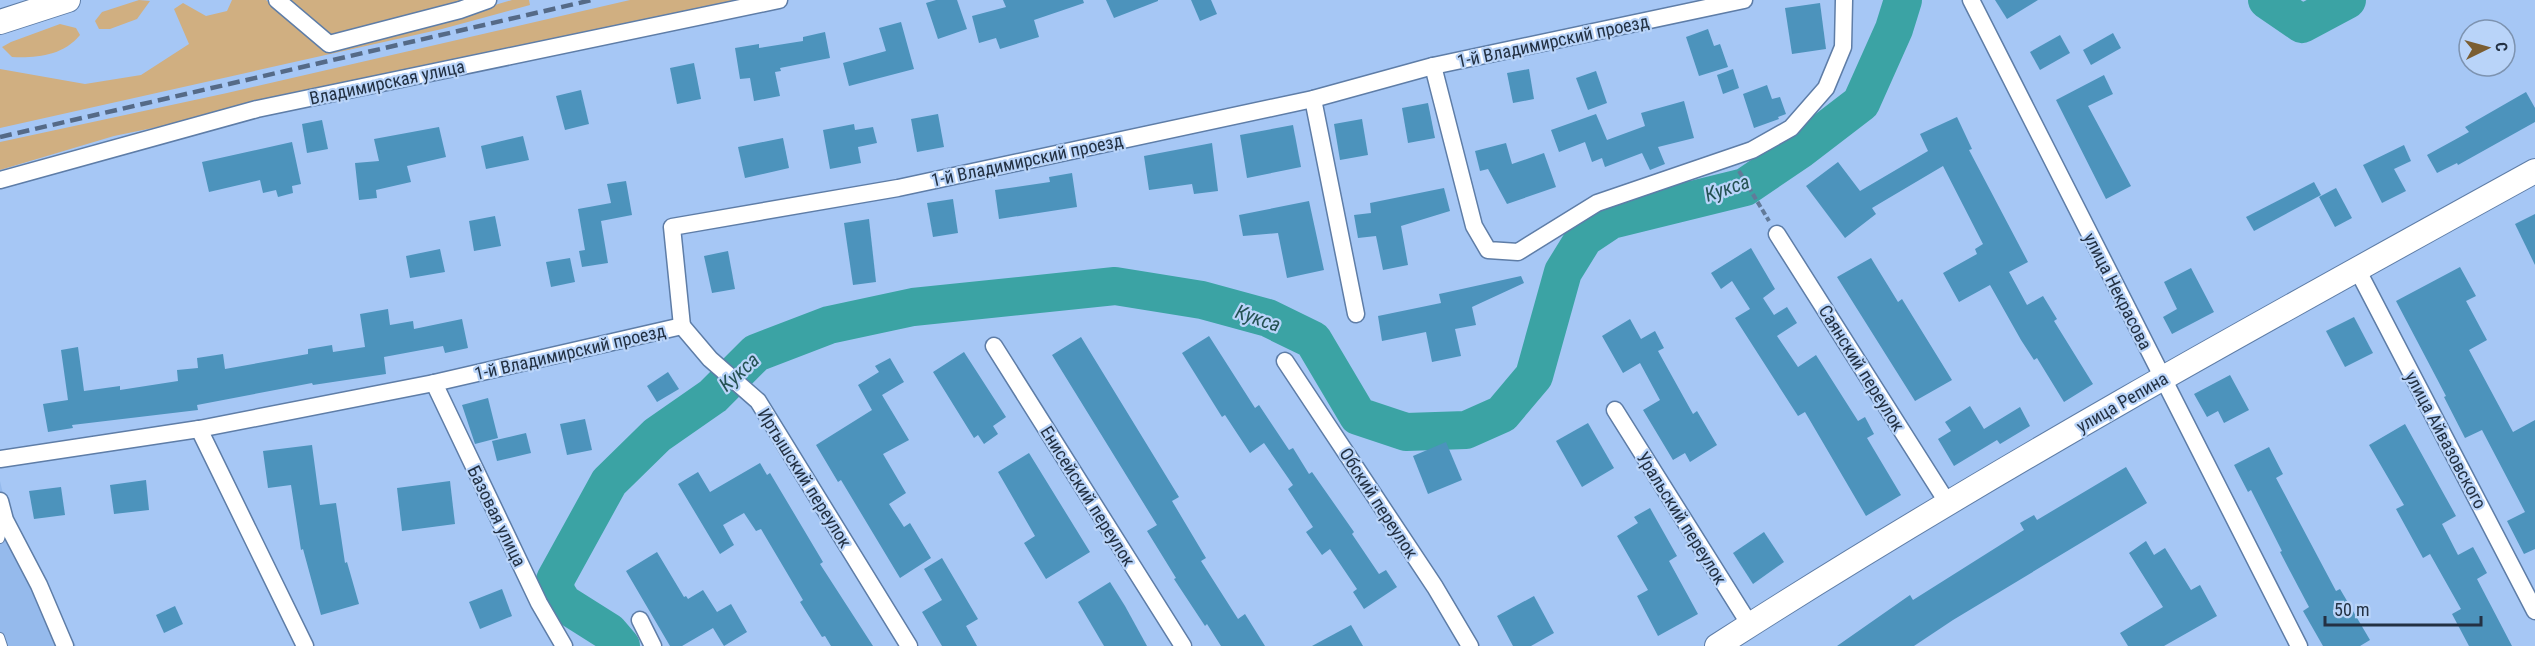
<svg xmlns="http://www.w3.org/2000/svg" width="2535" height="646" font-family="'Roboto Condensed',sans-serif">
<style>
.built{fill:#95baec}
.green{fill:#d0af81}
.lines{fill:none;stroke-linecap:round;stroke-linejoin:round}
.river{stroke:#3ba3a4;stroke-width:38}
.building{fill:#4c93bc}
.lane-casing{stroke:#5e7da7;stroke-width:10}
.street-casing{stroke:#5e7da7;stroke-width:19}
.secondary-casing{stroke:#5e7da7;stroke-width:26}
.path{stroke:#627a99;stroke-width:4;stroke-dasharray:6 3;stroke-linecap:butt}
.lane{stroke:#fff;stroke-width:8}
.street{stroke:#fff;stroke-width:16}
.secondary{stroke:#fff;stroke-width:24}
.rail{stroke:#556a87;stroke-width:4.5;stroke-dasharray:12 6;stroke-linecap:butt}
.labels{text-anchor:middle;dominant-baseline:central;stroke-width:4.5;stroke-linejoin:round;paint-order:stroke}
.street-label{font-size:18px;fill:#233143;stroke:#b9d4f9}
.water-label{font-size:20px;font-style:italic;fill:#255253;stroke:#b9d4f9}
</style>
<rect width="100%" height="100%" fill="#a6c7f5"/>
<path class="built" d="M0,481L9,519L76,646H0Z"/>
<g class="green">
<path d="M139,0L150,1L137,19L110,29H99L95,21L102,12Z"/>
<path d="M232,0H266L326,48L461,15L512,0H529L530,5L442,29L0,128V69L85,84L141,75L189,44L174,9L183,3L206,16L227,11Z"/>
<path d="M285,0H479L329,40Z"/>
<path d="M630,0H737L544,43L230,108L172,124L114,136L0,170V142L227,93Z"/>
<path d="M60,24L76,28L80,35C63,56 36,58 12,57L2,47L11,42Z"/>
</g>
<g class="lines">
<g class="river">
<path d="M2267,0L2302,24L2347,0"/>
<path d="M621,646L609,632L563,603L556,592L555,580L609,482L657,435L713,396L756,353L829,325L913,307L1115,286L1202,300L1268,318L1313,340L1358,416L1406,432L1466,430L1502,414L1534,376L1563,272L1584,238L1611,220L1745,187L1801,149L1861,103L1894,29L1903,0"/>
</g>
</g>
<g class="building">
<path d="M936,0H957L967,29L938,39L926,3Z"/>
<path d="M1003,0H1083L1084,3L1034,20L1039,37L1000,49L996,38L979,43L972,16L1006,7Z"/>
<path d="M1106,0H1158V1L1114,18Z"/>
<path d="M1191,0H1211L1217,14L1200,21Z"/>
<path d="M1995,0H2038L2007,19Z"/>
<path d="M1820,3L1826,49L1792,54L1785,8Z"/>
<path d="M901,22L914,69L849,86L843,63L886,51L879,28Z"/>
<path d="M1708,29L1714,46L1720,44L1728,67L1699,76L1686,37Z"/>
<path d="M825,32L830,58L780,68L781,71L775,72L780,96L754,101L750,78L740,79L735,48L759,44V48L803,41V37Z"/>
<path d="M2113,33L2121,48L2091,65L2083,50Z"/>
<path d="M2060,35L2070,53L2040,70L2030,52Z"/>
<path d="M694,63L701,99L677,104L670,68Z"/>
<path d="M1529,69L1534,99L1513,103L1507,73Z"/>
<path d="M1733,69L1739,88L1723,94L1717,75Z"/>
<path d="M1596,71L1607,103L1588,110L1576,78Z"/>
<path d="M2104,75L2113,94L2088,106L2131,186L2106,199L2056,100Z"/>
<path d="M1767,85L1772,99L1780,97L1786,114L1778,117L1779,119L1754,128L1743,94Z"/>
<path d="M581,90L589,124L565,130L556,96Z"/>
<path d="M2526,92L2535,108V122L2458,165L2457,163L2437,173L2427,155L2469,132L2465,127Z"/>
<path d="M1684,101L1694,138L1658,147L1665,164L1650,170L1642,153L1605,167L1602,158L1592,162L1585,142L1559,152L1551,130L1596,114L1607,140L1645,126L1641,113Z"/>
<path d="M1428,103L1435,138L1408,143L1402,108Z"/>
<path d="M938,114L944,147L917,152L911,119Z"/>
<path d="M1957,117L1972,149L1969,150L2028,262L2009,272L2027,305L2043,296L2057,319L2054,321L2093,384L2064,402L2037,358L2034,360L2021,340L1990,285L1959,302L1943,273L1977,254L1975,249L1983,244L1943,166L1872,208L1876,214L1845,238L1806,186L1838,162L1860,191L1928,151L1920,134Z"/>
<path d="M1362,119L1368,155L1340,160L1334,124Z"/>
<path d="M322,120L328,149L307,153L302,124Z"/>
<path d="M854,124L855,130L873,127L877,143L858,147L861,163L830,169L823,130Z"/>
<path d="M1293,125L1301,167L1247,178L1240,135Z"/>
<path d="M439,127L446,157L407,166L411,182L376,190L377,198L359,200L355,163L379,161L374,139Z"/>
<path d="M523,136L529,160L486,169L481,146Z"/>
<path d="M783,138L789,168L745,178L738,147Z"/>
<path d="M292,142L301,184L292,186L293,193L278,197L276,190L263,193L260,180L209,192L202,162Z"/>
<path d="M1212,143L1218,191L1194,194L1192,184L1149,190L1144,156Z"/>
<path d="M1506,143L1512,164L1544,153L1556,187L1507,204L1488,169L1480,171L1475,151Z"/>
<path d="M2404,145L2411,161L2394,169L2406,191L2382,203L2363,165Z"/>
<path d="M1072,173L1077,207L999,219L995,190L1050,182L1049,177Z"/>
<path d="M626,181L632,215L601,221L608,263L582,267L579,251L585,250L578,209L611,203L607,184Z"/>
<path d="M2314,182L2321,195L2254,231L2246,217Z"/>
<path d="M1444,188L1450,211L1401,226L1408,265L1383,270L1376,236L1358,238L1354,215L1371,213L1370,203Z"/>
<path d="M2336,188L2352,218L2335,227L2319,197Z"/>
<path d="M953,199L958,233L933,237L927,203Z"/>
<path d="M1309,201L1324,270L1287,278L1278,233L1243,236L1239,215Z"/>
<path d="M2535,214V265L2515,224Z"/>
<path d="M495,216L501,246L474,251L469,221Z"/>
<path d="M869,219L876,282L853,285L844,223Z"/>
<path d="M1751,248L1775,289L1763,298L1774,315L1787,307L1797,323L1777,336L1798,367L1816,355L1858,421L1865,417L1874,434L1867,438L1901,495L1866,516L1805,412L1798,416L1735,318L1750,309L1732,281L1721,289L1711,273Z"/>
<path d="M440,249L445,272L410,278L406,256Z"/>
<path d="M728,251L735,289L712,293L704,256Z"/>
<path d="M570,258L575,282L551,287L546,262Z"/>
<path d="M1871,258L1898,302L1902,299L1952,380L1915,401L1837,277Z"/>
<path d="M2460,267L2476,296L2466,301L2487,340L2469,350L2513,432L2535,420V549L2524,554L2507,521L2525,512L2482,430L2465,438L2444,397L2446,396L2396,301Z"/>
<path d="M2191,268L2214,312L2172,334L2163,317L2177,309L2164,282Z"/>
<path d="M1521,276L1524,283L1472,307L1476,325L1455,329L1461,356L1432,362L1426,332L1382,341L1378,316L1441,303L1439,294Z"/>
<path d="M388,309L390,325L413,321L414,329L462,319L468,348L445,353L443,346L384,357L386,374L313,385L312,383L197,405L198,410L72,425L73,428L48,432L43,404L68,400L61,350L78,347L84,391L120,386V390L178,381L177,370L198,368L197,358L223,354L225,369L308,354V349L332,345L333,352L365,347L360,314Z"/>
<path d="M2354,317L2373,353L2345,367L2326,331Z"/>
<path d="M1630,319L1641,339L1655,331L1664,348L1658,351L1693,414L1697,411L1717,445L1690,462L1685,453L1673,460L1643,410L1660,400L1640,363L1623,373L1602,336Z"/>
<path d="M1209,336L1255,408L1259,405L1289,450L1293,448L1309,474L1312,472L1354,532L1352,534L1379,574L1386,570L1397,587L1364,609L1353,592L1357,589L1330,549L1322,555L1306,532L1313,527L1288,489L1293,485L1264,443L1250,453L1225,415L1222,417L1182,353Z"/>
<path d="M1081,337L1179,497L1172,501L1206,558L1201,561L1238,619L1245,614L1265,646H1221L1207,624L1205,626L1174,579L1176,578L1147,531L1157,525L1052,355Z"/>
<path d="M964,352L1006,417L993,426L998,434L984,444L978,435L974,438L933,372Z"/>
<path d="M890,358L904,382L882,395L909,440L883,454L906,493L889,504L904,527L910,523L931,558L900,578L841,480L838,482L816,445L872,410L858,385L879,372L875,366Z"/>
<path d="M668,372L679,389L657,402L647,386Z"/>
<path d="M2230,375L2249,410L2224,423L2218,411L2207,417L2194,394Z"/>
<path d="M488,398L498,438L475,444L462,405Z"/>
<path d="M1970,406L1984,429L2020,407L2030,426L2000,444L1997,440L1954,466L1938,439L1951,431L1945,422Z"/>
<path d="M585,419L592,450L567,455L560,424Z"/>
<path d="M1588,423L1614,468L1582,487L1556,441Z"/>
<path d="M2405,424L2456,516L2442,524L2458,555L2473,547L2487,573L2477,579L2512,646H2469L2452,614L2461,609L2430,554L2423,558L2396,509L2404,505L2369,445Z"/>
<path d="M526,433L531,453L497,461L492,441Z"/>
<path d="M1446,442L1462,480L1428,494L1413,456Z"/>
<path d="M312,445L320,505L336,503L345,563L347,562L359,604L321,615L303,549L301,550L291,485L268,488L263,451Z"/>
<path d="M2269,447L2283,474L2276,478L2336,591L2340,589L2370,640L2360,646H2323L2303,611L2309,607L2280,552L2282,551L2251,490L2248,492L2234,465Z"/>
<path d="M1029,453L1090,552L1046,579L1024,543L1035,536L998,472Z"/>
<path d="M760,463L767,475L770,473L823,562L820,564L873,646H831L825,636L822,637L800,602L803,600L761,529L756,531L744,513L723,525L734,545L720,554L678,484L698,472L710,492Z"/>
<path d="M2126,467L2147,503L1953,620L1914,646H1837L1910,595L1913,600L2024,530L2020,523L2034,515L2037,520Z"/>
<path d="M146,480L149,510L114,514L110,485Z"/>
<path d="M450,481L455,524L402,531L397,488Z"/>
<path d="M61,487L65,515L34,519L29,491Z"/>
<path d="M1650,508L1677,556L1669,561L1698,614L1658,636L1637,596L1648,590L1617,536L1638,523L1634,517Z"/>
<path d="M1764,532L1784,562L1753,584L1733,553Z"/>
<path d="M2146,541L2154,555L2165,548L2191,590L2200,585L2217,616L2164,646H2128L2120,633L2163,607L2129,553Z"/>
<path d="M657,552L684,597L686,596L688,599L703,590L717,612L731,604L747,632L724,646L713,628L682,646H670L626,571Z"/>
<path d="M942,558L978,619L966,626L977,646H942L922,612L942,600L924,569Z"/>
<path d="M1110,582L1125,606L1147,646H1104L1078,602Z"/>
<path d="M502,589L512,616L480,629L469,602Z"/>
<path d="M1534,596L1554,633L1531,646H1513L1497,616Z"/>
<path d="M175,606L183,624L164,633L156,615Z"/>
<path d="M1351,625L1363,646H1312Z"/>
</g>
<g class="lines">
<g class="lane-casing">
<g id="lane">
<path d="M0,539L5,521"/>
<path d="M0,637L3,646"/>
</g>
</g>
<g class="street-casing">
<g id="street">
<path d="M277,0L329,44L460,10L488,0"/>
<path d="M1971,0L2299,646"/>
<path d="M1433,66L1474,226L1488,250L1518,252L1597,203L1752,150L1791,128L1826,88L1843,47L1844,0"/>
<path d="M1313,99L1356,314"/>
<path d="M0,180L257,109L779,0"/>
<path d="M1777,234L1947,502"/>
<path d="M2357,269L2535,611"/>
<path d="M682,326L672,227L898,188L1313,99L1433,66L1744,0"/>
<path d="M682,326L710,359L758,401L909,646"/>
<path d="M994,346L1183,646"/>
<path d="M1285,361L1435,587L1470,646"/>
<path d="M434,383L539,603L564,646"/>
<path d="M1615,410L1750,625"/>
<path d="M199,429L305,646"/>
<path d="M0,459L199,429L434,383L682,326"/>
<path d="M0,501L5,520L39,585L65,646"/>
<path d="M640,620L653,646"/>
</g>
</g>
<g class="secondary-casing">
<g id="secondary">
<path d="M0,22L68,0"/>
<path d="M1717,646C1983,475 2259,323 2535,171"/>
</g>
</g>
<path class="path" d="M1739,171L1769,221"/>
<use href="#lane" class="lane"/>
<use href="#street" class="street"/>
<use href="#secondary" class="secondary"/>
<path class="rail" d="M0,137L592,0"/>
</g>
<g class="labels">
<g class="street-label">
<text transform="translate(1553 41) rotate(-12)">1-й Владимирский проезд</text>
<text transform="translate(387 82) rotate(-12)">Владимирская улица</text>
<text transform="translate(1027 160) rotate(-12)">1-й Владимирский проезд</text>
<text transform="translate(2118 291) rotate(63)">улица Некрасова</text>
<text transform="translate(570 352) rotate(-13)">1-й Владимирский проезд</text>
<text transform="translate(1862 368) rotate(58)">Саянский переулок</text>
<text transform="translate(2122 402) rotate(-30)">улица Репина</text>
<text transform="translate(2446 440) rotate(62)">улица Айвазовского</text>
<text transform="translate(805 478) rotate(58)">Иртышский переулок</text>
<text transform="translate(1088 496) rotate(58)">Енисейский переулок</text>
<text transform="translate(1379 503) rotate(57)">Обский переулок</text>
<text transform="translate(497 516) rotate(64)">Базовая улица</text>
<text transform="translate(1682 518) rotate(58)">Уральский переулок</text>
</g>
<g class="water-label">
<text transform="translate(1727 188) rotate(-19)">Кукса</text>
<text transform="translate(1258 318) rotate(19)">Кукса</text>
<text transform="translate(739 372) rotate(-42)">Кукса</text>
</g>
</g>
<g transform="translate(2487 48) rotate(85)"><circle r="28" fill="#b9d4f9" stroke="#7d93b0" stroke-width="1.5"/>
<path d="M0-4.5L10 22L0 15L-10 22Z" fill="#7b5e32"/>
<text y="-9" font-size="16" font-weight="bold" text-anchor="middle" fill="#233143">С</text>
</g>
<path d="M2325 616v9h156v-9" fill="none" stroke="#233143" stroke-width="3"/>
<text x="2334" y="616" font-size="18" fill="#233143" stroke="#b9d4f9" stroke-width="4.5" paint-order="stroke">50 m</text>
</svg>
